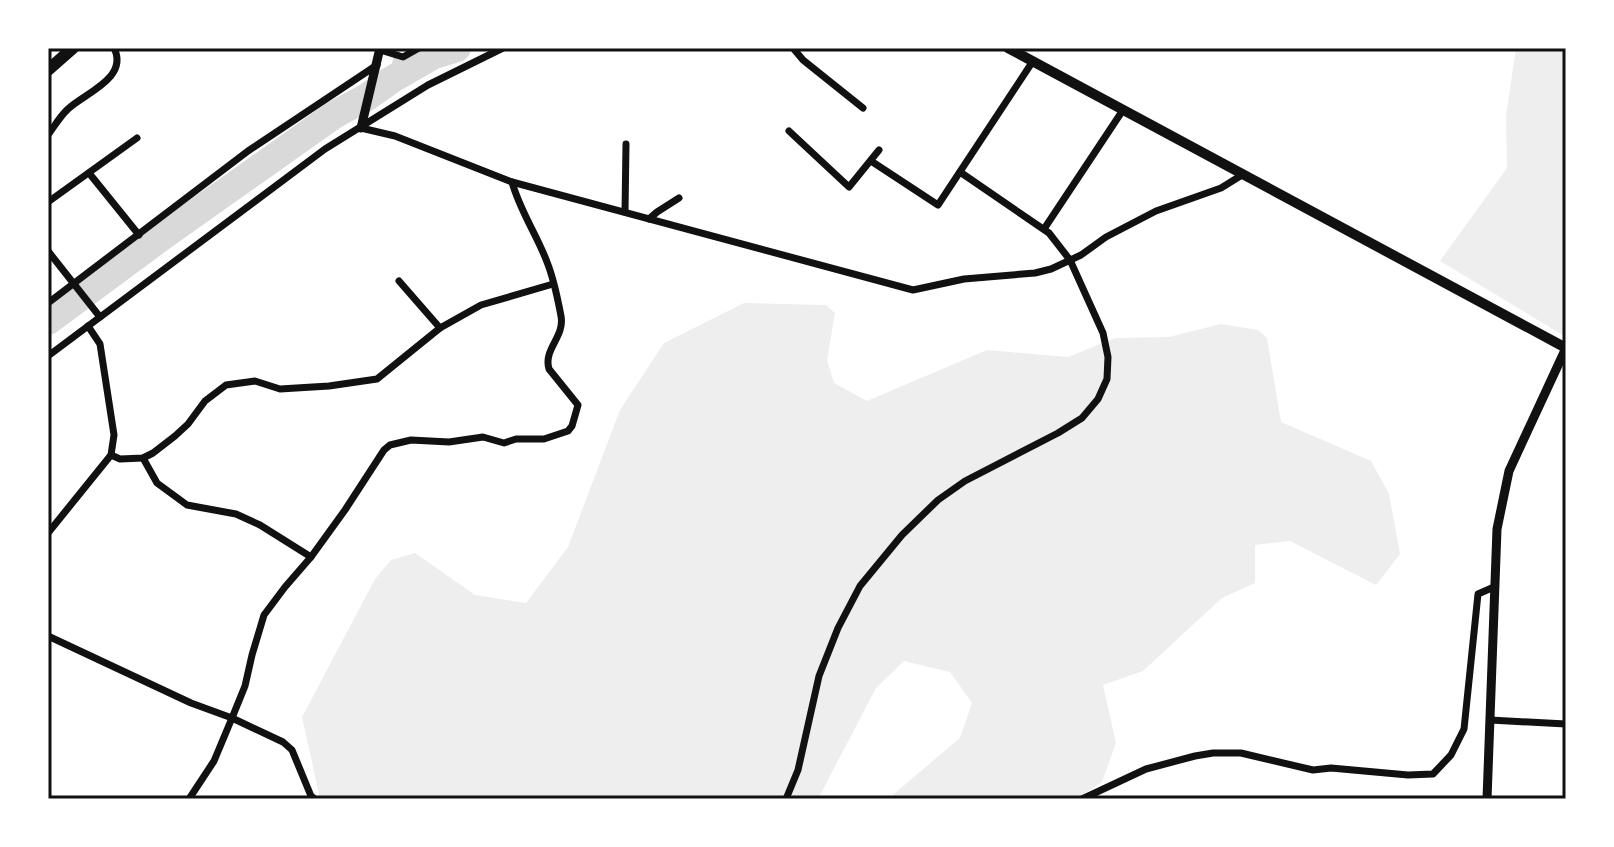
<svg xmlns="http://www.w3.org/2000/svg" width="1614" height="847" font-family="'Work Sans',sans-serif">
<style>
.green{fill:#eee}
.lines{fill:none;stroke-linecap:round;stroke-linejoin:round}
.stream{stroke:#d9d9d9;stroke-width:5}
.river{stroke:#d9d9d9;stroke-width:28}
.minor{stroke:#111;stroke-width:7}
.tertiary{stroke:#111;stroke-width:9}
.secondary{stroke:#111;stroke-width:10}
.primary{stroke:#111;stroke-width:12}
.neatline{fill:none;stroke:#111;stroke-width:3}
</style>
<rect width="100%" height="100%" fill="#fff"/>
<g class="green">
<path d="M1516,48H1566V337L1440,261L1507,168L1506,116Z"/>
<path d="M744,303L826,305L835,313L827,360L834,383L867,401L987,350L1068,357L1115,338L1169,337L1221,324L1258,330L1267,338L1281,422L1371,461L1389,494L1400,554L1376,585L1290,541L1255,545V583L1222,598L1143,671L1103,685L1116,743L1102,782L1077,799H888L960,738L972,703L950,672L904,661L876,688L818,799H320L302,717L375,579L391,560L415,553L475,595L526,603L568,547L620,410L664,343Z"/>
</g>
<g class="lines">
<path class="stream" d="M391,80L398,48"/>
<path class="river" d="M48,321L163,236L334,115L367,97L391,80L434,55L457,48"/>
<g class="minor">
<path d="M793,48L803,60L863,108"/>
<path d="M380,50L403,57L419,48"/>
<path d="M361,128L395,136L512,182L913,290L964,279L1035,273L1051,269L1081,255L1106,237L1156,211L1221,188L1242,175"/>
<path d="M789,131L849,187L879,150"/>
<path d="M48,135C54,127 60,116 68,109C85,93 129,78 114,48"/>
<path d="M871,161L938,205L1033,61"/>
<path d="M89,173L139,235"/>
<path d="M48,202L137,138"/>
<path d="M625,212L626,144"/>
<path d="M649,219L657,212L679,198"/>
<path d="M1044,229L1123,110"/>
<path d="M48,251L100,317"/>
<path d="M399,281L440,328"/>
<path d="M48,303L248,151L377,65"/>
<path d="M48,356L325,149L428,85L503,48"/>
<path d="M111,455L120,459L143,458L153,453L175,436L188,424L205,401L226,385L255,381L280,389L329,386L377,379L440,328L481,305L553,284"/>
<path d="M143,458L157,483L187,505L236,514L260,525L311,557"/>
<path d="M48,533L111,455L114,435L100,344L88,326"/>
<path d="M48,636L191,703L232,718L245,686L252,655L264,615L285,587L311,557L345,510L384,450L390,445L411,440L449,442L483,437L504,443L516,439H544L568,431L572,426L578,405L549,369C543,349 565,337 561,316C558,300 553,277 547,262C537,235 520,211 512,182"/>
<path d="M1490,720L1566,724"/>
<path d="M189,799L214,761L232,718L283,742L292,750L311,796L315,799"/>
<path d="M786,799L798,770L819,676L838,628L860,586L902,535L938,500L965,481L1058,433L1082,418L1098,399L1107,379L1108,357L1103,333L1070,260L1049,233L960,172"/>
<path d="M1082,799L1146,769L1195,756L1213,753H1241L1313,770L1331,768L1408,775L1433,774L1451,755L1464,729L1478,594L1494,587"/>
</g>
<g class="tertiary">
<path d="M361,128L380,48"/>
<path d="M1487,799L1497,529L1509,471L1566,348"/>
</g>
<path class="secondary" d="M1008,48L1566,348"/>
<path class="primary" d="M48,70L73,48"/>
</g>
<rect width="1614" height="847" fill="none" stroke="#ffffff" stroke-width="100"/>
<rect x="50" y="50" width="1514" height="747" class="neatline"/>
</svg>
